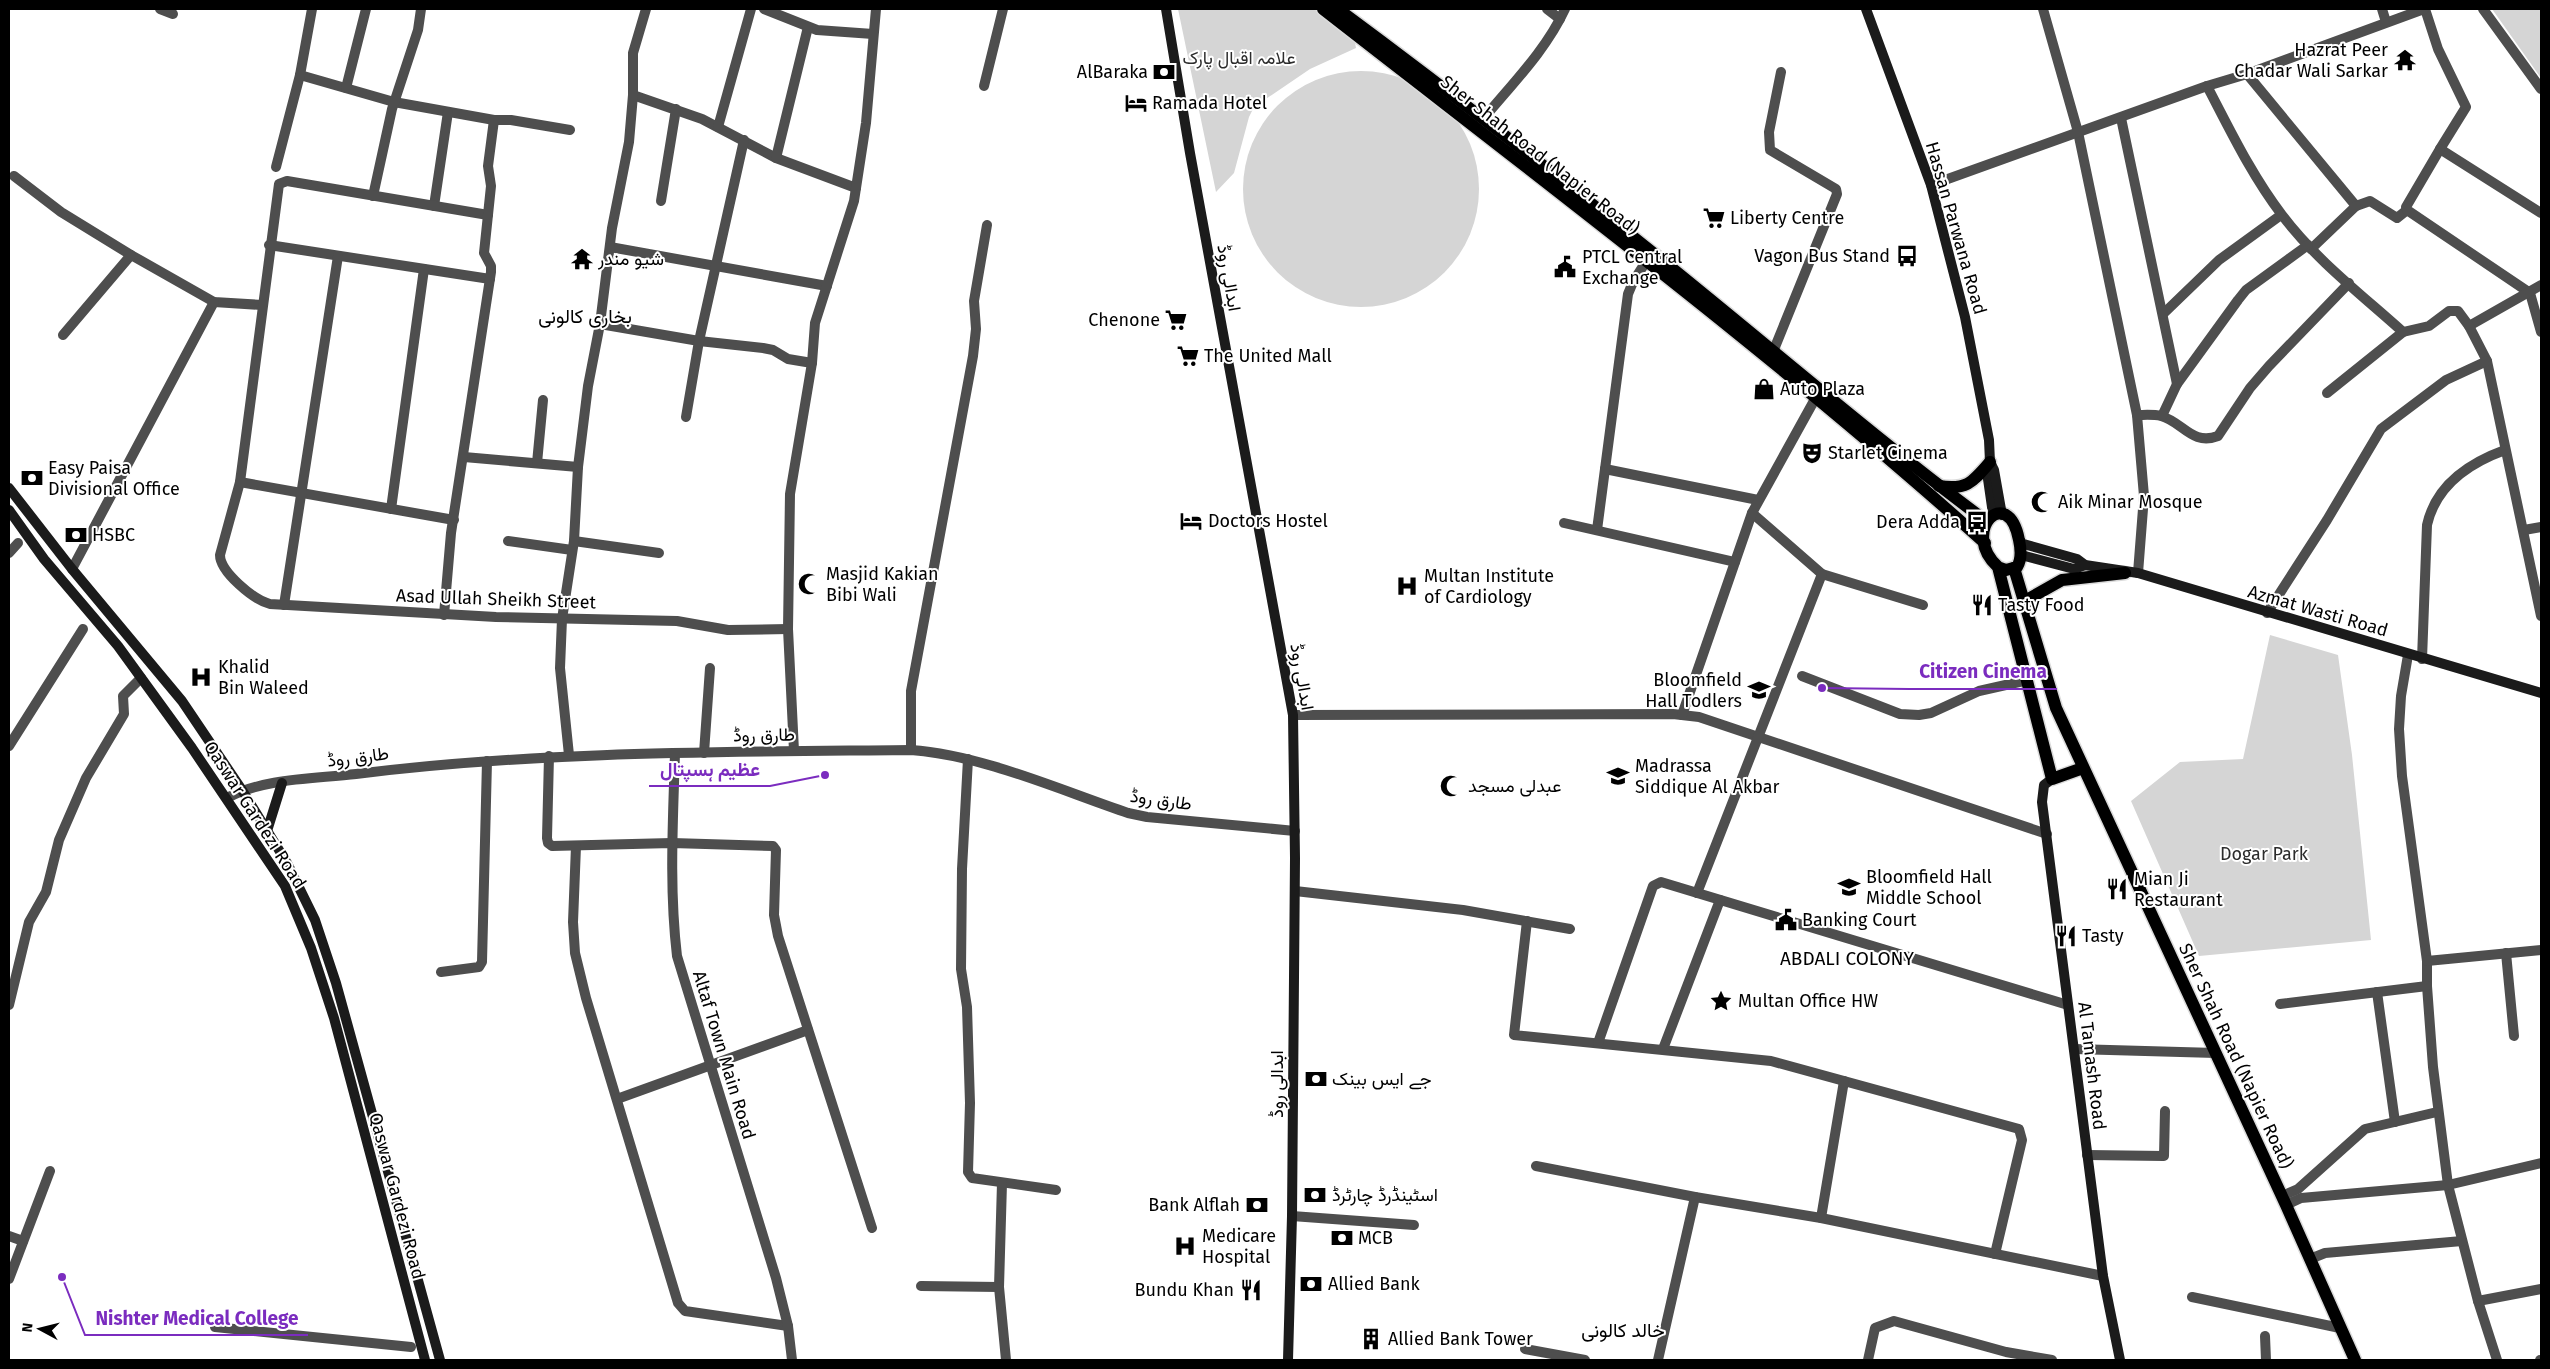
<svg xmlns="http://www.w3.org/2000/svg" width="2550" height="1369" font-family="'Fira Sans',Vazirmatn,sans-serif">
<style>
.green{fill:#d5d5d5}
.lines{fill:none;stroke-linecap:round;stroke-linejoin:round}
.primary-casing{stroke:#dbdbdb;stroke-width:15}
.minor{stroke:#4e4e4e;stroke-width:10}
.tertiary{stroke:#4e4e4e;stroke-width:10}
.secondary{stroke:#1b1b1b;stroke-width:10}
.primary{stroke:#000;stroke-width:12}
.labels{text-anchor:middle;dominant-baseline:central;stroke-width:4;stroke-linejoin:round;paint-order:stroke}
.poi-label{font-size:18px;fill:#000;stroke:#fff;text-anchor:start}
.park-label{font-size:18px;fill:#2c2c2c;stroke:#fff}
.street-label{font-size:18px;fill:#000;stroke:#fff}
.neighbourhood-label{font-size:19px;fill:#000;stroke:#fff}
.leader{fill:none;stroke:#7b2cbf;stroke-width:2}
.callout-dot{fill:#7b2cbf;stroke:#fff;stroke-width:2}
.callout-label{font-size:19px;text-anchor:middle;font-weight:bold;fill:#7b2cbf;stroke:#fff;stroke-width:4;stroke-linejoin:round;paint-order:stroke}
</style>
<rect width="100%" height="100%" fill="#fff"/>
<g class="green">
<path d="M1178,9H1317L1354,37L1356,48L1310,69L1254,107L1249,117L1234,173L1216,192Z"/>
<path d="M2492,9H2541V78Z"/>
<circle cx="1361" cy="189" r="118"/>
<path d="M2270,635L2338,655L2352,755L2371,940L2199,956L2131,801L2180,762L2243,759Z"/>
</g>
<g class="lines">
<g class="primary-casing">
<g id="primary">
<path d="M1323,9C1546,183 1774,354 1985,543"/>
<path d="M1338,9C1445,88 1550,170 1653,253C1764,342 1872,436 1986,521"/>
<path d="M1939,486C1967,490 1972,483 1990,462"/>
<path d="M1998,567L2006,570L2017,567C2022,559 2021,549 2019,540C2008,482 1959,531 1998,567L2052,779L2083,768"/>
<path d="M2014,568L2056,708L2286,1205L2355,1360"/>
<path d="M2023,602L2062,580L2125,573"/>
</g>
</g>
<g class="minor">
<path d="M160,9L173,14"/>
<path d="M764,9L817,30L873,34"/>
<path d="M1547,9L1560,19"/>
<path d="M2043,9L2078,132L2137,415L2144,496L2138,573"/>
<path d="M2382,9L2386,22"/>
<path d="M2425,9L2438,49L2466,107L2440,149L2541,213"/>
<path d="M2483,9L2541,89"/>
<path d="M2247,74L2356,206L2370,201L2397,218L2407,210"/>
<path d="M300,75L394,102L494,120H511L570,130"/>
<path d="M984,86L1003,9"/>
<path d="M2207,86C2230,130 2252,176 2282,215C2316,260 2362,295 2403,332L2327,393"/>
<path d="M346,88L366,9"/>
<path d="M633,95L702,119L776,158L856,188"/>
<path d="M1484,118C1513,83 1546,50 1565,9"/>
<path d="M2121,118L2177,384"/>
<path d="M718,127L751,9"/>
<path d="M2440,149L2406,207L2407,210L2530,293L2541,332"/>
<path d="M776,158L808,27"/>
<path d="M276,167L300,75L312,9"/>
<path d="M14,176L61,212L131,255L214,302L262,305"/>
<path d="M1931,185L2207,86L2247,74L2424,9"/>
<path d="M373,196L392,109L418,30L421,9"/>
<path d="M661,201L676,109"/>
<path d="M434,206L448,112"/>
<path d="M488,215L287,181L279,184L240,482L220,555C220,572 254,600 270,604L496,617L677,621L728,630L788,629"/>
<path d="M269,245L490,279"/>
<path d="M610,247L827,286"/>
<path d="M2311,249L2356,206"/>
<path d="M2163,314L2219,260L2281,215"/>
<path d="M600,324L699,341L763,348L773,350L788,359L812,363"/>
<path d="M2469,326L2541,285"/>
<path d="M2403,332L2429,326L2449,311H2458L2469,326L2487,361L2541,616"/>
<path d="M63,335L131,255"/>
<path d="M1773,352L1837,194L1836,189L1770,150L1769,132L1781,72"/>
<path d="M2137,415C2144,415 2153,414 2161,416C2183,422 2192,446 2218,436L2250,388L2269,366L2349,283"/>
<path d="M2162,416L2177,384L2238,300L2246,290L2308,245"/>
<path d="M686,417L699,341L744,140"/>
<path d="M464,457L578,467"/>
<path d="M537,463L543,400"/>
<path d="M1605,469L1758,500"/>
<path d="M240,482L454,520"/>
<path d="M391,509L424,269"/>
<path d="M1752,513L1822,574L1923,605"/>
<path d="M1564,523L1735,562"/>
<path d="M1597,530L1628,294L1633,282L1647,260"/>
<path d="M2524,530L2541,527"/>
<path d="M508,541L572,550"/>
<path d="M574,541L659,553"/>
<path d="M9,553L18,543"/>
<path d="M72,569L214,302"/>
<path d="M284,605L338,256"/>
<path d="M2267,613L2327,520L2381,429L2446,380L2487,361"/>
<path d="M444,615L451,533L491,272V266L484,253L491,186L488,166L494,120"/>
<path d="M2408,655L2401,696L2399,729L2402,776L2427,961V986L2433,1067L2448,1185L2478,1301L2497,1360"/>
<path d="M2422,659L2427,525C2436,485 2469,463 2505,450"/>
<path d="M1802,676L1900,714L1919,715L1931,713L1979,691L2028,680"/>
<path d="M1293,715L1673,714L1699,717L2047,834"/>
<path d="M1682,715L1752,513L1815,399"/>
<path d="M9,746L83,629"/>
<path d="M911,750V691L973,356L976,329L974,301L987,225"/>
<path d="M794,751L788,629L790,494L812,363L815,323L854,201L866,123L876,9"/>
<path d="M704,753L710,668"/>
<path d="M569,755L560,668L562,619L574,541L578,467L588,386L600,324L612,228L629,142L633,95V53L646,9"/>
<path d="M549,756L547,838L548,843L552,846L672,843L773,846L776,850L774,915L778,936L872,1228"/>
<path d="M968,759L962,869L961,969L967,1007L970,1103L968,1172L972,1178L1056,1190"/>
<path d="M576,846L573,922L575,953L586,998L678,1303L685,1311L788,1326"/>
<path d="M1295,891L1463,910L1570,929"/>
<path d="M1697,893L1822,574"/>
<path d="M1527,921L1514,1035L1771,1061L2019,1129L2022,1140L1995,1254"/>
<path d="M2506,953L2514,1036"/>
<path d="M2427,961L2541,950"/>
<path d="M441,972L479,967L482,962L487,761"/>
<path d="M2377,992L2395,1122"/>
<path d="M2280,1004L2427,986"/>
<path d="M9,1005L29,922L46,892L59,840L86,778L124,714L123,696L141,678"/>
<path d="M1598,1043L1653,886L1661,882L2068,1005"/>
<path d="M1663,1049L1720,900"/>
<path d="M2074,1049L2216,1053"/>
<path d="M617,1099L808,1030"/>
<path d="M2087,1155L2164,1156L2165,1111"/>
<path d="M1536,1166L1695,1197L1821,1218L2103,1276"/>
<path d="M1002,1183L999,1287L1006,1360"/>
<path d="M2282,1196L2298,1189L2365,1129L2437,1112"/>
<path d="M2286,1205L2301,1198L2448,1185L2541,1163"/>
<path d="M1292,1216L1414,1225"/>
<path d="M1821,1218L1844,1081"/>
<path d="M9,1236L23,1241"/>
<path d="M2310,1259L2325,1253L2462,1241"/>
<path d="M9,1279L50,1171"/>
<path d="M921,1286L999,1287"/>
<path d="M2192,1297L2340,1328"/>
<path d="M2478,1301L2541,1289"/>
<path d="M215,1327L411,1347"/>
<path d="M2265,1336L2266,1360"/>
<path d="M1525,1349L1585,1360"/>
<path d="M1658,1360L1695,1197"/>
<path d="M1868,1360L1875,1328L1894,1321L2006,1352L2052,1360"/>
<path d="M2540,1360H2541"/>
</g>
<g class="tertiary">
<path d="M675,753C673,820 669,888 677,956L776,1278L788,1326L792,1360"/>
<path d="M227,798C264,778 314,779 356,774C540,751 725,752 911,750C982,755 1060,790 1128,813L1147,817L1295,831"/>
</g>
<g class="secondary">
<path d="M1166,9L1190,153L1293,715L1295,858L1292,1216L1288,1360"/>
<path d="M1866,9L1931,185L1965,317L1989,440L1990,462L1987,472L1993,514"/>
<path d="M1990,462L1994,470L2002,515"/>
<path d="M9,488L72,569L182,701L242,790L287,863L315,920L336,983L440,1360"/>
<path d="M9,510L44,559L118,646L192,748L285,886L311,948L334,1018L425,1360"/>
<path d="M2020,543L2077,559L2085,565L2138,573L2541,693"/>
<path d="M2021,555L2074,569L2085,565"/>
<path d="M2052,779L2044,785L2042,802L2103,1276L2120,1360"/>
<path d="M267,831L282,783"/>
</g>
<use href="#primary" class="primary"/>
</g>
<defs>
<g id="temple-bare" transform="scale(1.725)"><path d="M0-6L5-2H3V0L6.5 2.5H4V6H1.5V3h-3V6H-4V2.5H-6.5L-3 0V-2H-5Z" fill="#000" stroke="#fff" stroke-width="2.5" paint-order="stroke"/></g>
<g id="bank-bare" transform="scale(1.725)"><path d="M-6-4H6V4H-6ZM0-2.3a2.3 2.3 0 1 0 0 4.6a2.3 2.3 0 1 0 0-4.6Z" fill="#000" stroke="#fff" stroke-width="2.5" paint-order="stroke"/></g>
<g id="hotel-bare" transform="scale(1.725)"><path d="M-6-4.5h1.5V1H6V5H4.5V3h-9V5H-6ZM-4 0a1.8 1.8 0 1 1 3.6 0ZM.5 0V-2.5h3Q6-2.5 6 0Z" fill="#000" stroke="#fff" stroke-width="2.5" paint-order="stroke"/></g>
<g id="supermarket-bare" transform="scale(1.725)"><path d="M-6-5.5h2.5l.6 2H6L4.5 2H-2.5L-4.4-4H-6ZM-1.5 3.2a1.3 1.3 0 1 0 .1 0ZM3 3.2a1.3 1.3 0 1 0 .1 0Z" fill="#000" stroke="#fff" stroke-width="2.5" paint-order="stroke"/></g>
<g id="bus-bare" transform="scale(1.725)"><path d="M-5-6H5V4H4V6H2V4H-2V6H-4V4H-5ZM-3.5-4V0h7V-4ZM-3.5 1.2v1.5H-2V1.2ZM2 1.2v1.5H3.5V1.2Z" fill="#000" stroke="#fff" stroke-width="2.5" paint-order="stroke"/></g>
<g id="civic-bare" transform="scale(1.725)"><path d="M-.6-6.5H3V-4.5H.6V-3L4-1V1h2V6H-6V1h2V-1L-.6-3ZM-1.2 2.5V6h2.4V2.5Z" fill="#000" stroke="#fff" stroke-width="2.5" paint-order="stroke"/></g>
<g id="shop-bare" transform="scale(1.725)"><path d="M-5-2.5h2.3a2.7 3.5 0 0 1 5.4 0H5L5.5 6h-11ZM-1.5-2.5h3a1.5 2.3 0 0 0-3 0Z" fill="#000" stroke="#fff" stroke-width="2.5" paint-order="stroke"/></g>
<g id="theatre-bare" transform="scale(1.725)"><path d="M-5-5.5Q0-4 5-5.5V0Q5 5 0 6Q-5 5-5 0ZM-3.3-2.5H-1v1.5H-3.3ZM1-2.5H3.3v1.5H1ZM-2.8 1Q0 5.5 2.8 1Z" fill="#000" stroke="#fff" stroke-width="2.5" paint-order="stroke"/></g>
<g id="mosque-bare" transform="scale(1.725)"><path d="M3.5-4.9A6 6 0 1 0 3.5 4.9A5 5 0 1 1 3.5-4.9Z" fill="#000" stroke="#fff" stroke-width="2.5" paint-order="stroke"/></g>
<g id="hospital-bare" transform="scale(1.725)"><path d="M-5-5h3v3.5h4V-5h3V5h-3V1.5h-4V5h-3Z" fill="#000" stroke="#fff" stroke-width="2.5" paint-order="stroke"/></g>
<g id="restaurant-bare" transform="scale(1.725)"><path d="M-5-6h1v4h1v-4h1v4h1v-4h1v5L-1.5 .5V6h-2V.5L-5-1ZM5-6V6H3V1.5H1.5Q1.5-4 5-6Z" fill="#000" stroke="#fff" stroke-width="2.5" paint-order="stroke"/></g>
<g id="school-bare" transform="scale(1.725)"><path d="M0-5L7-2L0 1L-7-2ZM-4 1L0 2.5L4 1V4Q0 6-4 4Z" fill="#000" stroke="#fff" stroke-width="2.5" paint-order="stroke"/></g>
<g id="sight-bare" transform="scale(1.725)"><path d="M0-6L1.8-2.2L6-1.7L2.9 1.2L3.7 5.4L0 3.3L-3.7 5.4L-2.9 1.2L-6-1.7L-1.8-2.2Z" fill="#000" stroke="#fff" stroke-width="2.5" paint-order="stroke"/></g>
<g id="building-bare" transform="scale(1.725)"><path d="M-4-6H4V6H1V3H-1V6H-4ZM-2.5-4.3h1.7v1.8h-1.7ZM.8-4.3h1.7v1.8H.8ZM-2.5-1h1.7V.8h-1.7ZM.8-1h1.7V.8H.8Z" fill="#000" stroke="#fff" stroke-width="2.5" paint-order="stroke"/></g>
</defs>
<g fill-rule="evenodd">
<use href="#temple-bare" x="2405" y="60"/>
<use href="#bank-bare" x="1164" y="72"/>
<use href="#hotel-bare" x="1136" y="103"/>
<use href="#supermarket-bare" x="1714" y="218"/>
<use href="#bus-bare" x="1907" y="256"/>
<use href="#temple-bare" x="582" y="259"/>
<use href="#civic-bare" x="1565" y="267"/>
<use href="#supermarket-bare" x="1176" y="320"/>
<use href="#supermarket-bare" x="1188" y="356"/>
<use href="#shop-bare" x="1764" y="389"/>
<use href="#theatre-bare" x="1812" y="453"/>
<use href="#bank-bare" x="32" y="478"/>
<use href="#mosque-bare" x="2042" y="502"/>
<use href="#hotel-bare" x="1191" y="521"/>
<use href="#bus-bare" x="1977" y="522"/>
<use href="#bank-bare" x="76" y="535"/>
<use href="#mosque-bare" x="809" y="584"/>
<use href="#hospital-bare" x="1407" y="586"/>
<use href="#restaurant-bare" x="1982" y="605"/>
<use href="#hospital-bare" x="201" y="677"/>
<use href="#school-bare" x="1759" y="690"/>
<use href="#school-bare" x="1618" y="776"/>
<use href="#mosque-bare" x="1451" y="786"/>
<use href="#school-bare" x="1849" y="887"/>
<use href="#restaurant-bare" x="2117" y="889"/>
<use href="#civic-bare" x="1786" y="920"/>
<use href="#restaurant-bare" x="2066" y="936"/>
<use href="#sight-bare" x="1721" y="1001"/>
<use href="#bank-bare" x="1316" y="1079"/>
<use href="#bank-bare" x="1315" y="1195"/>
<use href="#bank-bare" x="1257" y="1205"/>
<use href="#bank-bare" x="1342" y="1238"/>
<use href="#hospital-bare" x="1185" y="1246"/>
<use href="#bank-bare" x="1311" y="1284"/>
<use href="#restaurant-bare" x="1251" y="1290"/>
<use href="#building-bare" x="1371" y="1339"/>
</g>
<g class="labels">
<g class="poi-label">
<text x="2388" y="50" text-anchor="end">Hazrat Peer<tspan x="2388" dy="21">Chadar Wali Sarkar</tspan></text>
<text x="1148" y="72" text-anchor="end">AlBaraka</text>
<text x="1152" y="103">Ramada Hotel</text>
<text x="1730" y="218">Liberty Centre</text>
<text x="1890" y="256" text-anchor="end">Vagon Bus Stand</text>
<text x="1582" y="257">PTCL Central<tspan x="1582" dy="21">Exchange</tspan></text>
<text x="598" y="259">شیو مندر</text>
<text x="1160" y="320" text-anchor="end">Chenone</text>
<text x="1204" y="356">The United Mall</text>
<text x="1780" y="389">Auto Plaza</text>
<text x="1828" y="453">Starlet Cinema</text>
<text x="48" y="468">Easy Paisa<tspan x="48" dy="21">Divisional Office</tspan></text>
<text x="2058" y="502">Aik Minar Mosque</text>
<text x="1208" y="521">Doctors Hostel</text>
<text x="1960" y="522" text-anchor="end">Dera Adda</text>
<text x="92" y="535">HSBC</text>
<text x="826" y="574">Masjid Kakian<tspan x="826" dy="21">Bibi Wali</tspan></text>
<text x="1424" y="576">Multan Institute<tspan x="1424" dy="21">of Cardiology</tspan></text>
<text x="1998" y="605">Tasty Food</text>
<text x="218" y="667">Khalid<tspan x="218" dy="21">Bin Waleed</tspan></text>
<text x="1742" y="680" text-anchor="end">Bloomfield<tspan x="1742" dy="21">Hall Todlers</tspan></text>
<text x="1635" y="766">Madrassa<tspan x="1635" dy="21">Siddique Al Akbar</tspan></text>
<text x="1468" y="786">عبدلی مسجد</text>
<text x="1866" y="877">Bloomfield Hall<tspan x="1866" dy="21">Middle School</tspan></text>
<text x="2134" y="879">Mian Ji<tspan x="2134" dy="21">Restaurant</tspan></text>
<text x="1802" y="920">Banking Court</text>
<text x="2082" y="936">Tasty</text>
<text x="1738" y="1001">Multan Office HW</text>
<text x="1332" y="1079">جے ایس بینک</text>
<text x="1332" y="1195">اسٹینڈرڈ چارٹرڈ</text>
<text x="1240" y="1205" text-anchor="end">Bank Alflah</text>
<text x="1202" y="1236">Medicare<tspan x="1202" dy="21">Hospital</tspan></text>
<text x="1358" y="1238">MCB</text>
<text x="1328" y="1284">Allied Bank</text>
<text x="1234" y="1290" text-anchor="end">Bundu Khan</text>
<text x="1388" y="1339">Allied Bank Tower</text>
</g>
<g class="park-label">
<text x="1239" y="58">علامہ اقبال پارک</text>
<text x="2264" y="854">Dogar Park</text>
</g>
<g class="street-label">
<text transform="translate(1540 155) rotate(38)">Sher Shah Road (Napier Road)</text>
<text transform="translate(1956 228) rotate(74)">Hassan Parwana Road</text>
<text transform="translate(1229 278) rotate(80)">ابدالی روڈ</text>
<text transform="translate(496 599) rotate(2)">Asad Ullah Sheikh Street</text>
<text transform="translate(2318 611) rotate(16)">Azmat Wasti Road</text>
<text transform="translate(1302 677) rotate(80)">ابدالی روڈ</text>
<text transform="translate(764 735) rotate(-1)">طارق روڈ</text>
<text transform="translate(358 757) rotate(-7)">طارق روڈ</text>
<text transform="translate(1161 800) rotate(8)">طارق روڈ</text>
<text transform="translate(255 815) rotate(57)">Qaswar Gardezi Road</text>
<text transform="translate(724 1055) rotate(73)">Altaf Town Main Road</text>
<text transform="translate(2236 1056) rotate(65)">Sher Shah Road (Napier Road)</text>
<text transform="translate(2092 1066) rotate(83)">Al Tamash Road</text>
<text transform="translate(1277 1084) rotate(-90)">ابدالی روڈ</text>
<text transform="translate(397 1196) rotate(75)">Qaswar Gardezi Road</text>
</g>
<g class="neighbourhood-label">
<text x="585" y="316">بخاری کالونی</text>
<text x="1847" y="958">ABDALI COLONY</text>
<text x="1623" y="1330">خالد کالونی</text>
</g>
</g>
<path class="leader" d="M1822 688L1909 689H2057M825 775L770 786H649M62 1277L85 1335H308"/>
<g class="callout-dot">
<circle cx="1822" cy="688" r="5"/>
<circle cx="825" cy="775" r="5"/>
<circle cx="62" cy="1277" r="5"/>
</g>
<g class="callout-label">
<text x="1983" y="678">Citizen Cinema</text>
<text x="710" y="776">عظیم ہسپتال</text>
<text x="197" y="1325">Nishter Medical College</text>
</g>
<rect width="2550" height="1369" fill="none" stroke="#000000" stroke-width="20"/>
<g transform="translate(40 1329) rotate(277)" stroke="#ffffff" stroke-width="4" paint-order="stroke">
<path d="M0-4L9 19L0 12L-9 19Z" fill="#000000"/>
<text y="-8" font-size="14" font-weight="bold" text-anchor="middle" fill="#000000">N</text>
</g>
</svg>
